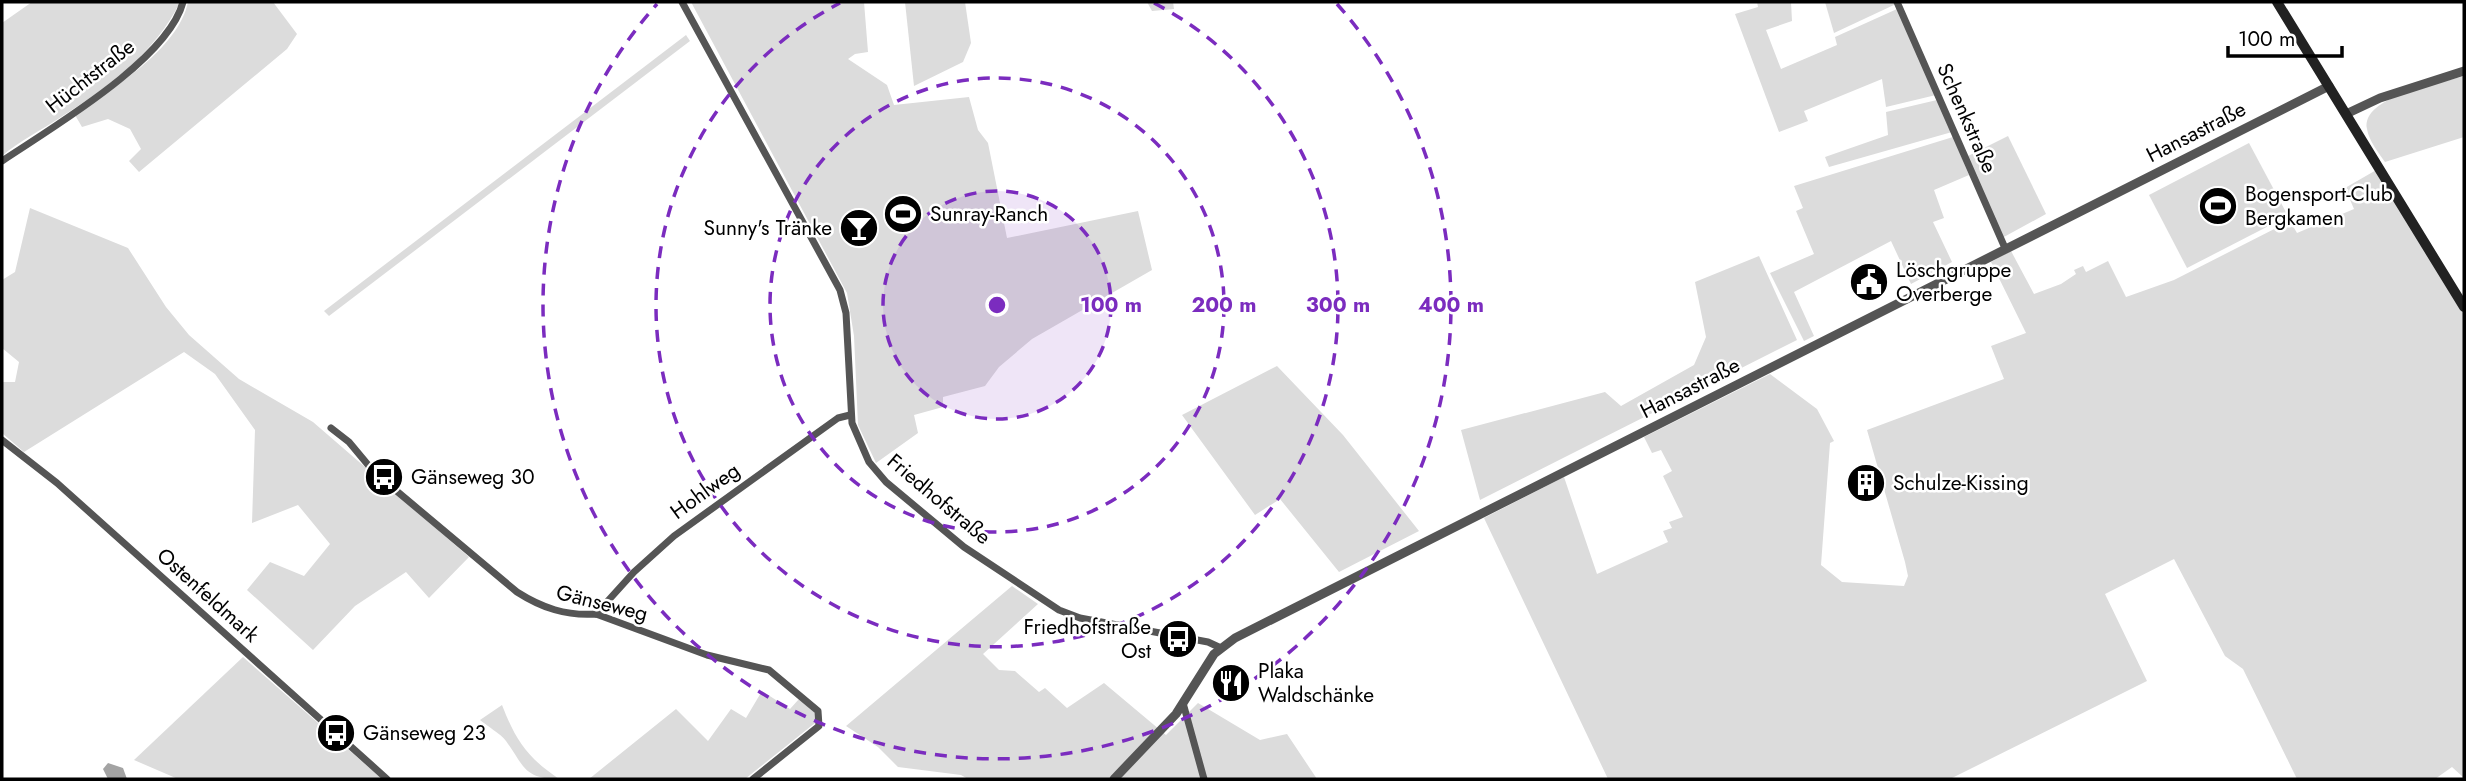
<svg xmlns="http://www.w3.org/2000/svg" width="2466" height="781" font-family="Jost,sans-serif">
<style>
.green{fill:#dcdcdc}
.water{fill:#a3a3a3}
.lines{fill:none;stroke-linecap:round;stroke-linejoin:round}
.minor{stroke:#555;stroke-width:7}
.tertiary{stroke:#555;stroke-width:9}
.secondary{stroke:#222;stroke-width:10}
.ring{fill:none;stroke:#7b2cbf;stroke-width:3.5;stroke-dasharray:12 9}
.labels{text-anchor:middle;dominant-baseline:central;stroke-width:5;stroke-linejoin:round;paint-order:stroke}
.street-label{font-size:21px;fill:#000;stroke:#fff}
.poi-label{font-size:21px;fill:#000;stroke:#fff;text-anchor:start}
.centre{fill:#7b2cbf;stroke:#fff;stroke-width:3.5}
.ring-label{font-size:21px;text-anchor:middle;font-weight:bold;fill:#7b2cbf;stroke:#fff;stroke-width:5;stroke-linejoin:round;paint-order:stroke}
</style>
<rect width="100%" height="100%" fill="#fff"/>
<g class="green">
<path d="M32,2H180C156,52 107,88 61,117C42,130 19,141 2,156V23Z"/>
<path d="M188,2H273L297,34L287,49L139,172L129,161L141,149L130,129L108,119L82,127L75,115C112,88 178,50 188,2Z"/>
<path d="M691,2H864L868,52L855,54L848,59L887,85L894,105L969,97L978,130L988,143L1007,238L1138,211L1152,270L1032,339L999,367L985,386L943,397V407L914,415L918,433L876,463L858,425L854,336L847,293Z"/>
<path d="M905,2H965L971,43L963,62L914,86Z"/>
<path d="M1147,2H1173L1174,9L1152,11Z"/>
<path d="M1757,2H1791L1792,21L1766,30L1781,69L1837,45L1835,37L1897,9L1936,95L1886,107L1882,79L1804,111L1808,121L1779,132L1735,14L1758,7Z"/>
<path d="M1825,2H1895L1896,4L1834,33Z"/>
<path d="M686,35L690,41L329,316L324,311Z"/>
<path d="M2464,76V137L2385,162C2378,152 2369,141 2367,129C2361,96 2440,84 2464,76Z"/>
<path d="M1937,100L1952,132L1829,167L1825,157L1888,135L1886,112Z"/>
<path d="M2008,136L2046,214L2002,238L1968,156Z"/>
<path d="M1953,137L1969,175L1934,190L1944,218L1933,222L1952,262L1911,284L1891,241L1794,292L1814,336L1804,341L1770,273L1814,254L1796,211L1803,208L1794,186Z"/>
<path d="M2249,143L2288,216L2187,268L2149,195Z"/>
<path d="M2378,169L2464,311V778L2452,767L2435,779H2297L2243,669L2225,656L2174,559L2105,594L2147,681L1950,779H1608L1484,518L1564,477L1597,574L1668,542L1663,531L1672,528L1669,522L1683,517L1663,476L1672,471L1661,450L1652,453L1644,437L1770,374L1817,409L1834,441L1830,443L1821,565L1842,582L1904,586L1908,576L1905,562L1867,430L2004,379L1991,346L2026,333L1991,262L2011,251L2034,294L2061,284L2076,274L2074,270L2083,266L2086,272L2108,261L2126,297L2174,280L2290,221L2297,233L2354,209L2345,188Z"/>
<path d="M30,208L128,248L166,307L189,335L239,379L313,422L469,557L429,598L406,572L355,606L313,650L247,590L270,562L304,576L330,544L298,505L252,523L255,430L215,374L184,352L24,452L2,433V382H15L19,362L2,348V280L15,272Z"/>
<path d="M1759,256L1797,340L1480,500L1461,430L1605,392L1621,406L1694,365L1706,337L1695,282Z"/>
<path d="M1277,366L1343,435L1419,531L1339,572L1280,499L1255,515L1182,415Z"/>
<path d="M1012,586L1038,604L983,654L999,670L1015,671L1039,692L1045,688L1067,708L1104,683L1166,735L1198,703L1260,740L1287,734L1317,779H968L961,775L898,767L878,747L846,726Z"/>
<path d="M243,657L382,779H178L134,760Z"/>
<path d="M762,691L790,709L799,699L816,714L815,723L745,779H589L676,709L708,741L731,709L746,718Z"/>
<path d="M502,705C516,741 527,757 559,779C524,779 524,766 506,741C500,733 488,727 480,720Z"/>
</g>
<path class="water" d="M108,763L123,768L127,779H108L103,769Z"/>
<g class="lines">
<g class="minor">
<path d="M682,2L840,290L846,313L852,423L869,462L886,482L964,547L1059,610L1080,618L1208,642L1221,648"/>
<path d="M1897,2L2005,248"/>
<path d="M2,161C51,128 168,60 183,2"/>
<path d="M331,428L349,442L374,472L517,592C542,608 566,616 596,614L707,655L769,670L818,711L819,726L753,779"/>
<path d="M2,440L57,483L387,779"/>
<path d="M596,614L634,572L674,536L838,418L850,415"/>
<path d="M1183,703L1204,779"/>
</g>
<g class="tertiary">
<path d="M2346,114L2380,98L2464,71"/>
<path d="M1114,779L1176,714L1214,654L1235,638L2329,86"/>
</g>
<path class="secondary" d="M2277,2L2464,307"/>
</g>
<circle cx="997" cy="305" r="114" fill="#7b2cbf" fill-opacity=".12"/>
<g class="ring">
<circle cx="997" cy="305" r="114"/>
<circle cx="997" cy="305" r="227"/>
<path d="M1154 3A341 341 0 1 1 840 3"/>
<path d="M1337 4A454 454 0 1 1 657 4"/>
</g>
<defs>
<g id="stadium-disc" transform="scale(2.0125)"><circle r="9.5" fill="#000" stroke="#fff"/><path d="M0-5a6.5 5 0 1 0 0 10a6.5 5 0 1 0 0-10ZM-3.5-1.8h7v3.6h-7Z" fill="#fff"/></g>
<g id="bar-disc" transform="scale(2.0125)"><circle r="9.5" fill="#000" stroke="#fff"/><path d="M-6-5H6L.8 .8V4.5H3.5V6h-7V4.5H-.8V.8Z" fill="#fff"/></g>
<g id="civic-disc" transform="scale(2.0125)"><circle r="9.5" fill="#000" stroke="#fff"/><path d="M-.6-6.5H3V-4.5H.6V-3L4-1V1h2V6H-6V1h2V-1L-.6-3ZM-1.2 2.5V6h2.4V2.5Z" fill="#fff"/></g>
<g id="bus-disc" transform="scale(2.0125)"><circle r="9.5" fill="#000" stroke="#fff"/><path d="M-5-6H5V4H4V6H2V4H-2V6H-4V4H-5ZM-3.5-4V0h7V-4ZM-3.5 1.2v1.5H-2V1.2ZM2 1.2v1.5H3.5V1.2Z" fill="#fff"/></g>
<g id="building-disc" transform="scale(2.0125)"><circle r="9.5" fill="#000" stroke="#fff"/><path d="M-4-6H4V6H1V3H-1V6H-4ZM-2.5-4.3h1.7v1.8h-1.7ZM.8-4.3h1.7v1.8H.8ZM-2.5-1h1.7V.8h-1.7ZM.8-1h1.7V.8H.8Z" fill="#fff"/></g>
<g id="restaurant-disc" transform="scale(2.0125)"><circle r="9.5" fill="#000" stroke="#fff"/><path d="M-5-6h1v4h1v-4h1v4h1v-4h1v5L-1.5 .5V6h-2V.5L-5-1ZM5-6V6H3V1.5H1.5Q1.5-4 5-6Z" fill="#fff"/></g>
</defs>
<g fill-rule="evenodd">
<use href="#stadium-disc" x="2218" y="206"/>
<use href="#stadium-disc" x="903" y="214"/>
<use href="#bar-disc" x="859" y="228"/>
<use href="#civic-disc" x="1869" y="282"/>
<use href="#bus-disc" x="384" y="477"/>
<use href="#building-disc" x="1866" y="483"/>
<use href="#bus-disc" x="1178" y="639"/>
<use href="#restaurant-disc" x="1231" y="683"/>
<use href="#bus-disc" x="336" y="733"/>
</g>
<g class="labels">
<g class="street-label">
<text transform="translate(90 76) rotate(-38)">Hüchtstraße</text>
<text transform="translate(1967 118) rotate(66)">Schenkstraße</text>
<text transform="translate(2196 132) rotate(-27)">Hansastraße</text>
<text transform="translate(1690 388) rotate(-27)">Hansastraße</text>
<text transform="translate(705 491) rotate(-36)">Hohlweg</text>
<text transform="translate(939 499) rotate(40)">Friedhofstraße</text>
<text transform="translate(208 595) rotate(42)">Ostenfeldmark</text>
<text transform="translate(602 603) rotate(14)">Gänseweg</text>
</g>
<g class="poi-label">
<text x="2245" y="194">Bogensport-Club<tspan x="2245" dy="24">Bergkamen</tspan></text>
<text x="930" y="214">Sunray-Ranch</text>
<text x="832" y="228" text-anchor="end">Sunny's Tränke</text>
<text x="1896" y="270">Löschgruppe<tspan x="1896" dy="24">Overberge</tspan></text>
<text x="411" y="477">Gänseweg 30</text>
<text x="1893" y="483">Schulze-Kissing</text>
<text x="1151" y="627" text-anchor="end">Friedhofstraße<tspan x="1151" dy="24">Ost</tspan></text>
<text x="1258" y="671">Plaka<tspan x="1258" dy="24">Waldschänke</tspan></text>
<text x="363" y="733">Gänseweg 23</text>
</g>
</g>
<circle cx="997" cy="305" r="10" class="centre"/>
<g class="ring-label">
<text x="1111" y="312">100 m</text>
<text x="1224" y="312">200 m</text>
<text x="1338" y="312">300 m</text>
<text x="1451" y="312">400 m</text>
</g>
<rect width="2466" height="781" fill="none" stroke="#000000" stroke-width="7"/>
<path d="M2228 46v10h114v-10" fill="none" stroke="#000000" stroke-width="3.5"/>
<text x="2238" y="46" font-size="21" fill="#000000" stroke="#ffffff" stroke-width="5" paint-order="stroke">100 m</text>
</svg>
